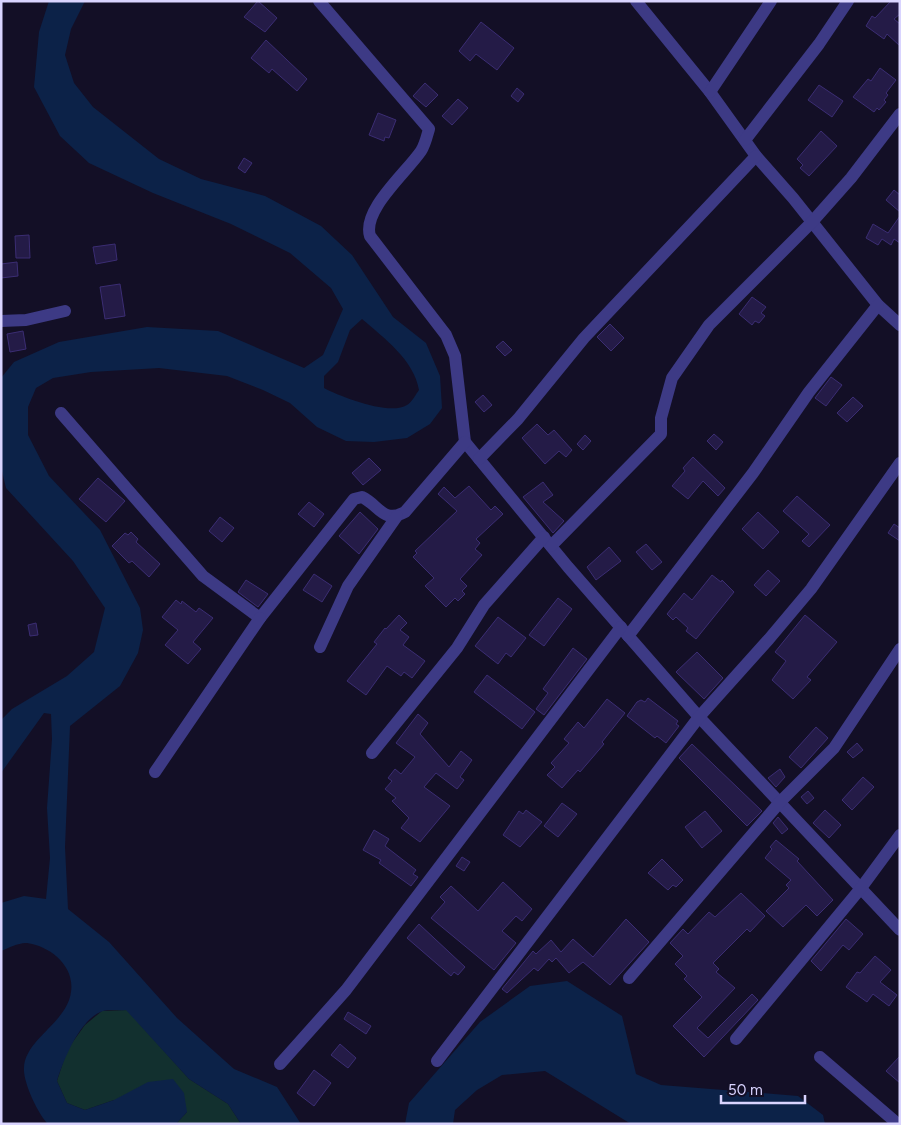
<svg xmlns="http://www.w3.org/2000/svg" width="901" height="1125" font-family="Figtree,sans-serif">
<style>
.green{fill:#12302f}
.water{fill:#0c2248;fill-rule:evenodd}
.building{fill:#241b47;stroke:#3b2d73}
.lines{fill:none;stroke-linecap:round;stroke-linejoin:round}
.street{stroke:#3d3a85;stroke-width:12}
</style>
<rect width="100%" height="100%" fill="#130f26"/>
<path class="green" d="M127,1010L189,1079L228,1104L241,1124H176L187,1112L114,1100L85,1110L67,1103L57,1081L67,1050L85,1025L102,1011Z"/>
<g class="water">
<path d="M49,1H85L71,29L65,55L74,83L93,107L159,159L201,179L265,196L321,226L352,255L393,317L426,343L440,376L442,408L430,424L407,438L374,442L346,441L317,427L290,403L263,390L227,376L159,368L91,372L53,378L36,388L28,407V435L49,476L100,530L140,608L143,630L138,653L120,686L70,726L65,847L68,909L109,942L177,1018L234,1069L277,1087L301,1124H241L228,1104L189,1079L126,1010C119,1011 110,1009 103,1011C80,1018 63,1061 57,1081L67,1103L85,1110L114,1100L148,1082L173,1079L184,1093L187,1112L176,1124H48C38,1114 23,1082 24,1068C25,1039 67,1023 71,992C75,966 50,946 27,943C20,942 8,948 1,951V903L24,896L46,899L50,858L47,808L52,739L51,714L44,713L1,773V720L12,709L67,676L94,652L105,608L73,561L6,488L1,467V378L14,362L59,342L147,327L218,331L304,368L323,355L343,309L331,288L290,253L231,224L153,193L89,163L60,136L34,87L39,32ZM362,319C384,338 414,360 419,390C416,394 412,402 407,405C390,416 341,397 324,388V376L338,362L350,330Z"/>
<path d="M567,981L622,1016L636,1074L661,1085L798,1096L823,1115L825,1124H631L545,1071L502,1075L477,1090L455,1110L453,1124H405L409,1103L480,1022L530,986Z"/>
</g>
<g class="building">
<path d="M258,1L277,18L265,32L244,17Z"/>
<path d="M891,1H900V14L894,19L900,24V46L887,34L884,39L866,26L872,16L875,18Z"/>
<path d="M481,22L514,48L497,70L476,54L470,61L459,51Z"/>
<path d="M266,40L307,79L297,91L272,69L269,73L251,58Z"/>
<path d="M880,68L896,80L886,93L888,95L884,100L886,102L879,110L877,108L874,112L853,97L868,79L871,81Z"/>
<path d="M425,83L438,95L426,107L413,96Z"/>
<path d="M819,85L843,101L832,117L808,100Z"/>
<path d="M517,88L524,94L518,102L511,96Z"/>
<path d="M458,99L468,108L452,125L442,116Z"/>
<path d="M378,113L396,120L389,138L385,137L384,141L369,135Z"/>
<path d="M821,131L837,146L809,176L800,168L803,165L797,159Z"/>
<path d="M244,158L252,163L245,173L238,168Z"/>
<path d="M894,190L900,195V212L886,200Z"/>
<path d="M900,216V243L894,239L891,245L882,239L878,245L866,238L873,224L888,233Z"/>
<path d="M29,235L30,258H16L15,236Z"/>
<path d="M115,244L117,260L96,264L93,247Z"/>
<path d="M17,262L18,276L1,278V264Z"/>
<path d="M120,284L125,316L105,319L100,287Z"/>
<path d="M752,297L766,307L761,313L765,316L759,323L755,321L752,325L739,314Z"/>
<path d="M610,324L624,338L611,351L597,337Z"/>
<path d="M23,331L26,349L10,352L7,334Z"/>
<path d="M503,341L512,350L505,356L496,347Z"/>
<path d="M831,377L842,385L826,406L815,398Z"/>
<path d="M483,395L492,405L484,412L475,402Z"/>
<path d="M853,397L863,406L847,422L837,413Z"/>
<path d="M537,424L548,435L554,430L572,450L566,457L559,451L545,464L522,438Z"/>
<path d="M714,434L723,442L716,450L707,441Z"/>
<path d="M585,435L591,441L583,450L577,444Z"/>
<path d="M693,457L725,488L718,496L703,481L688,499L672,486L685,471L683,468Z"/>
<path d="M369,458L381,470L363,485L352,473Z"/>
<path d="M98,478L125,501L106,522L79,499Z"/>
<path d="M543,482L553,495L543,502L564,521L553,533L523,497Z"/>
<path d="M469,486L491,510L495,506L503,514L476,539L480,543L475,549L482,555L460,579L467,586L462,591L465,594L458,601L455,598L446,607L425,586L434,578L413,557L417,553L415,551L457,511L438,494L444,487L455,498Z"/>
<path d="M797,496L830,525L809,547L802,541L809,534L783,511Z"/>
<path d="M309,502L324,514L314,527L298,514Z"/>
<path d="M360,512L378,529L359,554L339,536Z"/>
<path d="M758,512L779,532L763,549L742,529Z"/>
<path d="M220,517L234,528L222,542L209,531Z"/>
<path d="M894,524L900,528V541L888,533Z"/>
<path d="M131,532L138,539L136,542L160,564L149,577L132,561L129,563L112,546L125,533L128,535Z"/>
<path d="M646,544L662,562L652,570L636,552Z"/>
<path d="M609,547L621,561L596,580L587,567Z"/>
<path d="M768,570L780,581L766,596L754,585Z"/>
<path d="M314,574L332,586L322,602L303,590Z"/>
<path d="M712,575L721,582L722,580L734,592L696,639L686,631L688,628L676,617L673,620L667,614L684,593L692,600Z"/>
<path d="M246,580L268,594L258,607L238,592Z"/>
<path d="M558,598L572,609L544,646L529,635Z"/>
<path d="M176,600L181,604L182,601L196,612L199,608L213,618L193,642L201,649L188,664L165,645L178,630L162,617Z"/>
<path d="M399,615L407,623L400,630L409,637L403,645L425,661L412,678L404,672L401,676L387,666L366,695L347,681L377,644L374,642L385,628L386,629Z"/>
<path d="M805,615L837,642L807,677L811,680L793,699L772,680L786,661L775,652Z"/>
<path d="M498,617L526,638L511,657L506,653L498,664L475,646Z"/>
<path d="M36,623L38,635L30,636L28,625Z"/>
<path d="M573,648L587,659L544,715L536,709L548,693L543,689Z"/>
<path d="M697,652L723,678L704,699L676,672Z"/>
<path d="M487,675L535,712L522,729L474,692Z"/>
<path d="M648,698L678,721L676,724L679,726L666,743L657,736L655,738L627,716L637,702L641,700L645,702Z"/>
<path d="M607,699L625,713L602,742L604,744L580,772L578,770L562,788L547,775L555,767L551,763L569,743L564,739L578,722L584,728Z"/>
<path d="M418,714L428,723L420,734L449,767L461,751L472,760L460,777L464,780L457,789L436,773L424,787L450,806L420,842L401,828L409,818L392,801L396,798L385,789L392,781L388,778L395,769L401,774L415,757L396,743Z"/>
<path d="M816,727L828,738L801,768L789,757Z"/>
<path d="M857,743L863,750L853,758L847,752Z"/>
<path d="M692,744L762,811L747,826L679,758Z"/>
<path d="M780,769L785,777L776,787L768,778Z"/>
<path d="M863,777L874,787L852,810L842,800Z"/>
<path d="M808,791L814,798L807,804L801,797Z"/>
<path d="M562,803L577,814L558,837L544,826Z"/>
<path d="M526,810L542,822L520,847L503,835L519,811L523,814Z"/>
<path d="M825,810L841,825L829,838L813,823Z"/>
<path d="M705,811L722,831L702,848L685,827Z"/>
<path d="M778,817L788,829L782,834L773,823Z"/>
<path d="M374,830L389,839L385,846L416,870L413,874L418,877L411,886L379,863L381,860L363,850Z"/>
<path d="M776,840L799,859L797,861L833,900L817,916L806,905L783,927L766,911L789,888L786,885L791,880L765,858L772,849L770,847Z"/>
<path d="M462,857L470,862L464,871L456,866Z"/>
<path d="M662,859L683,880L676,887L673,885L668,890L648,873Z"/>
<path d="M503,882L532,909L522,921L516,916L502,931L516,943L494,970L431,918L445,902L440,897L451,886L478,911Z"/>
<path d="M741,893L765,916L750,932L747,929L713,963L719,969L716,972L735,988L697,1028L708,1038L752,994L758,1000L704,1057L673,1026L702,997L684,979L687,976L675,964L683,956L670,943L683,929L688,934L709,912L715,917Z"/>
<path d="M626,919L649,942L610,985L583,962L569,973L556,958L552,962L549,959L538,971L534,968L507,993L502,989L533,951L536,954L551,940L561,952L573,939L593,957Z"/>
<path d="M846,919L863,934L849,950L843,945L821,971L811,961Z"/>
<path d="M419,924L465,967L458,975L454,972L451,976L407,938Z"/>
<path d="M875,956L891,970L880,982L897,995L889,1006L873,994L867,1002L846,987L857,972L860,973Z"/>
<path d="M348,1012L371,1026L366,1034L344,1019Z"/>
<path d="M340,1044L356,1058L348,1068L331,1055Z"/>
<path d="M900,1056V1083L886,1071Z"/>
<path d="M314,1070L331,1083L314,1106L297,1093Z"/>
</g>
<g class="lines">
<g class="street">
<path d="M319,1L429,129C427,136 425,145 421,151C406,173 362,210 370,236L446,335L455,356L465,442L568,567L699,717L900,930"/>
<path d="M636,1L710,92L756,156L793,198L878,305L900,325"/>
<path d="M710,92L771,1"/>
<path d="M745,140L819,44L848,1"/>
<path d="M1,321L26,320L65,311"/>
<path d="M61,413L203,576L260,618L354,499L362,497C379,505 383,524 405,512L465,442"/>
<path d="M479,459L518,419L584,338L756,156"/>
<path d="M551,546L661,434V418L672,378L709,325L812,222L851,178L900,114"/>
<path d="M628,636L753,473L809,392L878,305"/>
<path d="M320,647L348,586L397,516"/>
<path d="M372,753L457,648L484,605L544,537"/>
<path d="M155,772L260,618"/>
<path d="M629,978L780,802L834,748L900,649"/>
<path d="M736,1039L861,888L900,835"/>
<path d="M820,1057L898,1124"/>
<path d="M437,1061L699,717L769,639L811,589L900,463"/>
<path d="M280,1064L346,990L621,627"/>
</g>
</g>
<rect width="901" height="1125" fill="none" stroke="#d9d4ff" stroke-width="5"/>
<path d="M721 1095v8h84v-8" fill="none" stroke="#d9d4ff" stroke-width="2.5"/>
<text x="728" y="1095" font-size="15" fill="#d9d4ff" stroke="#130f26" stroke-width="4" paint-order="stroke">50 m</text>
</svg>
